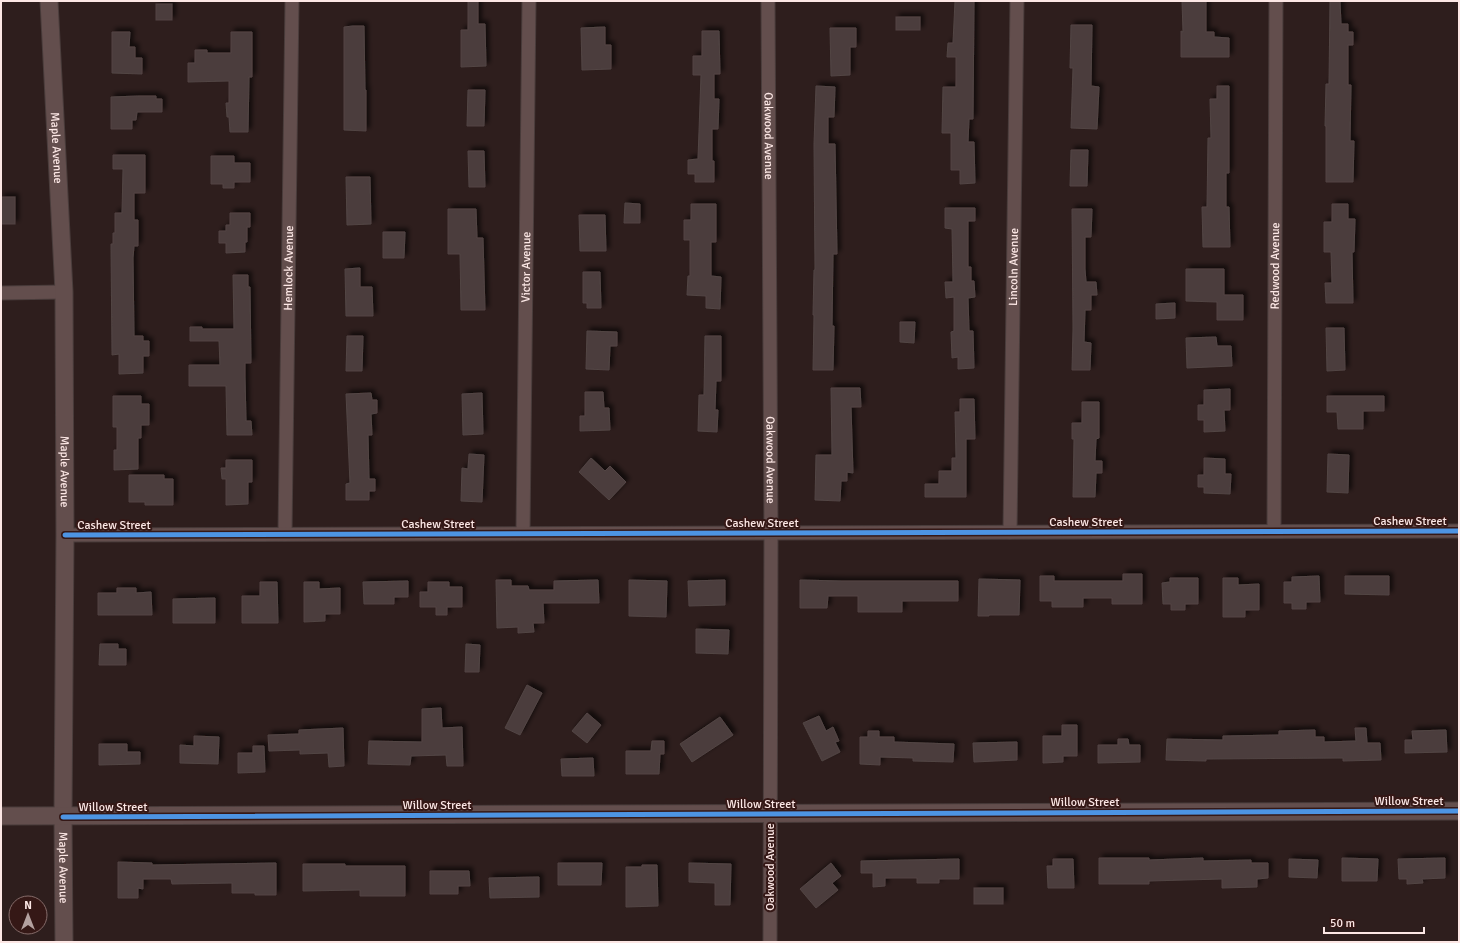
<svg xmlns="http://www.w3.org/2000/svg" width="1460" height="943" font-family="Signika,sans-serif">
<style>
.building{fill:#4c3e3e;stroke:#524544;filter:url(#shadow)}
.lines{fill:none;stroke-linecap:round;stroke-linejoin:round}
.minor-casing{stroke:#493c3b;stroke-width:15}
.tertiary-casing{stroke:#493c3b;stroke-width:19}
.minor{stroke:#634e4d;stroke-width:13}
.tertiary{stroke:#634e4d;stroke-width:17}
.cycleway-casing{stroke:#351816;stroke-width:8}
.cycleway{stroke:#4d94e3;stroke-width:5}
.labels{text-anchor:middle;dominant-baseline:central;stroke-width:4;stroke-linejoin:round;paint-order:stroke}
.street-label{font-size:12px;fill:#fce7e5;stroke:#351816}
</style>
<defs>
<filter id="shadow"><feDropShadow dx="3.5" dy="-3.5" stdDeviation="2" flood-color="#0009"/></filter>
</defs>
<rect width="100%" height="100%" fill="#2e1e1d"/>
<g class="building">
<path d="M468,1H478V24H485L486,66L461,67V30H468Z"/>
<path d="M955,1H974L973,119H969L968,142H974L975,183L960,184V170H951V133H942L943,87H956V57H947L948,43H953Z"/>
<path d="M1182,1H1206V32H1214V37L1229,38V57H1181V31L1183,32Z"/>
<path d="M1330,1H1340L1341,24H1348V32H1353V45H1348V85H1351L1350,141H1354L1353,182H1326V126H1325L1326,84H1329Z"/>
<rect x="156" y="4" width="16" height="16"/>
<rect x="896" y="17" width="24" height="13"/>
<path d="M1071,25H1092L1091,86L1099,87L1097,129L1071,128L1073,68H1070Z"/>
<path d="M353,26H364L365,90H366V131L344,130V27Z"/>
<path d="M605,27V45H611V69L582,70L581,28Z"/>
<path d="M830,28H856V47H850V75L831,76Z"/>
<path d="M702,31H719L720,74H714V99H719L718,129H712V161H714V182H695V174H688V160L698,159L701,75H693V56H702Z"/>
<path d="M112,32H130L129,47H135V58H142V74L112,73Z"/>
<path d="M231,32H252V77H249L248,132H230L229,117H227L226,103H229V81L188,82V63H195V50H207V53H231Z"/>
<path d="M816,86L835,87L834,117H828V144H835L837,254H833L832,326H834L833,370H813L814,315H813L814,270H815L814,144Z"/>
<path d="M1217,86H1229V173H1226V207H1229L1230,247H1203L1202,207H1207L1208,138H1211L1210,99H1217Z"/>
<path d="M468,90H485L484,126H467Z"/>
<path d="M139,96H156V99H162V112H137L136,120H132V129H111V97Z"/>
<path d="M1071,150H1088L1087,186H1070Z"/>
<path d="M468,151H484L485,187H469Z"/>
<path d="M113,155H145V193H134V220H138V246H134L133,258L134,336H143V341H149V356H143V373L119,374V354L112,355L111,244H113V233H115V213H122L123,169H113Z"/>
<path d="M211,156H234V163H250V182H234V188H223V184H211Z"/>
<path d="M346,177H370L371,224L347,225Z"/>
<rect x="1" y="197" width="14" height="27"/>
<path d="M625,203L640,204V223H624Z"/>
<path d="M691,204H716V242H711V276L721,277L720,309L706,308V296L687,295L688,276H690V240H684V220H691Z"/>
<path d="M1332,204H1348V219H1355L1354,252H1352L1353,303H1326L1325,283H1332L1331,252H1324V222H1332Z"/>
<path d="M945,208H975V221H968V267H971V281H974L975,297L968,298L969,331H973L974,368L958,369V357L952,358L951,332L954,331V297L946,298L945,282H953L952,229L945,228Z"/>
<path d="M448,209H476L477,238H483L485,310H461L460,254H448Z"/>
<path d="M1072,209H1092L1091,237H1085V269L1086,282H1096L1097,295H1091V310H1085L1084,342L1091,343L1090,370H1072L1073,329Z"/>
<path d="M230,213H250V227H247V242H245V252L226,253V243H219V231H226V225H230Z"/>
<path d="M579,215H605L606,251H580Z"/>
<path d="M383,232H405L404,258H383Z"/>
<path d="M360,268V287H372L373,316H346L345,269Z"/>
<path d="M1186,269H1224V295H1243V320H1217V302L1186,301Z"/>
<path d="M583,272H600L601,308H587V303H583Z"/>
<path d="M233,275H248V287H250L251,363H245V377L246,421H251L252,435H227L226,386H189V365H220L219,341H190V327H202V329H234Z"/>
<path d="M1175,303V318L1156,319V304Z"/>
<path d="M900,322H915L914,343L900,342Z"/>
<path d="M1326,328H1344L1345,370L1327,371Z"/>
<path d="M587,331L617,332V346H610L609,370L586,369Z"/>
<path d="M347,336H363L362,371H346Z"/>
<path d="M705,336H721V381H716L715,410H718L717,432L698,431L699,395H704Z"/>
<path d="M1216,337L1217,346H1231L1232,366L1187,368L1186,338Z"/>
<path d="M831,388H860L861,407H851L853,473L847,472V481H841L840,501L815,500L816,455H832Z"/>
<path d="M1230,389V410H1224L1225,431L1204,432V420H1198V405H1204V390Z"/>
<path d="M585,392H603L604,408H609L610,430L580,431V416H585Z"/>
<path d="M371,393L372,400H377V413L371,414L372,435H368L369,479H375V491H369V500H346V484L350,483L346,394Z"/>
<path d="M482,393L483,434L463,435L462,394Z"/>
<path d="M113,396H141V404H149V425H141V438H138V469L114,470V450H117V427H113Z"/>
<path d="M1327,396H1384V411H1363V429H1338L1337,412H1327Z"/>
<path d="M960,399H974L975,439H966V497H925V484H939V471H952V458H956L955,412H960Z"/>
<path d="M1082,402H1099V438L1096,439L1095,461H1102V473H1096L1095,497H1073L1074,439H1072V423H1082Z"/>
<path d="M469,454L484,455L482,502L461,501L462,468L468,469Z"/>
<path d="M1328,454L1349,455L1348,493L1327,492Z"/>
<path d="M591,458L605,471L610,466L626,482L609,500L579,472Z"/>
<path d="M1204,458L1225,459V474H1231L1230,494L1204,493V487H1198V475H1204Z"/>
<path d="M226,460H252V482H248V504L226,505V479H222L221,468H226Z"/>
<path d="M129,475H164V479H173V505H145V502H129Z"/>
<path d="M1123,574H1142V604H1112V598H1083V607H1052V601H1040V576H1054V581H1123Z"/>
<path d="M1319,576L1320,602H1306V609H1292V603H1284V582H1292V577Z"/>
<path d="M1345,576H1389V595L1345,594Z"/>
<path d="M1170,578H1198V604H1185V610H1171V604H1163L1162,583L1170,582Z"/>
<path d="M1223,578H1238V585L1259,584V610H1245V617H1223Z"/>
<path d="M979,579L1020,580L1019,615H989V616H978Z"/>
<path d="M496,580H511V586H528L529,590H554V581L598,580L599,603H543L544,623H533L534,632L518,633V627L497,628Z"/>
<path d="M629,580L667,581L666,617L629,616Z"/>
<path d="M725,580V605L689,606L688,581Z"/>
<path d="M800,580L841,581H958V601H902V612H858V596H828L827,608H800Z"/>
<path d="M408,581V597H394V604H364L363,582Z"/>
<path d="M260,582H277L278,623H242V596H260Z"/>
<path d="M304,582H319V589L340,588V614H325V621L304,622Z"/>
<path d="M428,582H449V587H462V607H447V615H436V607H420V592H428Z"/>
<path d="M117,588H136V593L151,592L152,615H98V593H117Z"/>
<path d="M215,598V623H173V599Z"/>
<path d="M696,629L729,630L728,654L696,653Z"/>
<path d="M100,644H118V649H126V665H99Z"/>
<path d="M466,644L480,645L479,672H465Z"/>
<path d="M527,685L542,693L520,735L505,728Z"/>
<path d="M441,708L442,728L462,727L463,766H447L446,755L411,756L410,765L368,764L369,741L422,742V709Z"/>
<path d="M587,713L601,725L587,743L572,731Z"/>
<path d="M819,716L826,731L833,727L839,741L835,742L840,752L822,761L803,723Z"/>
<path d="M720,717L733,735L692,762L680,744Z"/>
<path d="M1062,725H1077V756H1063V762L1043,763V736H1062Z"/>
<path d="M343,728L344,766L329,767L328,753L300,754V750L269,751L268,735L299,734V730Z"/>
<path d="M1355,728H1366L1367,743H1380L1381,760L1343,761V758L1206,759V761L1166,760L1167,739L1223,740V736L1279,735V731L1315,730V737H1324V742L1356,741Z"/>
<path d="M1446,730L1447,752L1405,753V740H1413L1412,731Z"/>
<path d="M868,731H879V737H894V742L954,744L953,762L913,761V758L880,757V765L860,764V737H868Z"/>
<path d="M194,736L219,737L218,764L180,763V745L194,746Z"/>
<path d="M1118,739H1128L1129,745H1140V762L1098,763V745H1118Z"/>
<path d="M652,741H664V754H660L659,774H626V751H651Z"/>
<path d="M1017,742V760L974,762L973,743Z"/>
<path d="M99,744H127V752H140V764L99,765Z"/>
<path d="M253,746H264L265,772L238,773V753H253Z"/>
<path d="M593,758L594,776H562L561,759Z"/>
<path d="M1099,858H1149V860L1203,858V861L1251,860V863H1268V878L1257,879V887L1222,888V879L1149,881V884H1099Z"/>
<path d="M1342,858L1378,859L1377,881H1342Z"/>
<path d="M1445,858V878L1422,879L1423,883L1407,884V879H1399L1398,859Z"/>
<path d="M959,859V879H939V883H917V878H885V886L873,887V873H861V861Z"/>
<path d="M1053,859H1073L1074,888H1048L1047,866H1053Z"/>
<path d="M1289,859L1318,860L1317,878L1289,877Z"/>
<path d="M118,862L152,863V865L276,863V895H255V893H232V883L172,884L171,879H143V889L138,888V898H118Z"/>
<path d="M558,863H602L601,885H558Z"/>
<path d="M689,863L731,864L730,905H715V883L689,882Z"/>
<path d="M831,863L841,876L832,883L838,890L816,908L800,889Z"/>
<path d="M303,864H345V866H405V896H360V890L303,891Z"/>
<path d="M642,865H657L658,906L626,907V867H642Z"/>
<path d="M430,871H469L470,886H458V894H430Z"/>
<path d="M539,877V897L490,898L489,878Z"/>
<rect x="974" y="888" width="29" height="16"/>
</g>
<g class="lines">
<g class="minor-casing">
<g id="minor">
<path id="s1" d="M768,1L771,533L770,942"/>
<path d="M1,293L64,292"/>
<path id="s2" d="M1274,531L1276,1"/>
<path id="s3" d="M1010,532L1017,1"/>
<path id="s4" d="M523,533L529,1"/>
<path id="s5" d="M285,534L292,1"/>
<path d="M65,535L1459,531"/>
</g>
</g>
<g class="tertiary-casing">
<g id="tertiary">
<path id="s6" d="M49,1L64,292L65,535L63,817L64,942"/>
<path d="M1,816L1459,811"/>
</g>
</g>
<use href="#minor" class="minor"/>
<use href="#tertiary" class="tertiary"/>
<g class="cycleway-casing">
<g id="cycleway">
<path d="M65,535L1459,531"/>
<path d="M63,817L1459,811"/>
</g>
</g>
<use href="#cycleway" class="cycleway"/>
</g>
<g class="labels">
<g class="street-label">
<text stroke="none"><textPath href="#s1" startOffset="135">Oakwood Avenue</textPath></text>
<text stroke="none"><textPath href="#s6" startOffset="147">Maple Avenue</textPath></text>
<text stroke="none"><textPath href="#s2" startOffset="265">Redwood Avenue</textPath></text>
<text stroke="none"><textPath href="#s4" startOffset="266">Victor Avenue</textPath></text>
<text stroke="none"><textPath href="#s3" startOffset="265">Lincoln Avenue</textPath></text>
<text stroke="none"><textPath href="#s5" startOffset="266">Hemlock Avenue</textPath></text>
<text stroke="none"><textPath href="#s1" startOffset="459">Oakwood Avenue</textPath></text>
<text stroke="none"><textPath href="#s6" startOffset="471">Maple Avenue</textPath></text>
<text x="1410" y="521">Cashew Street</text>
<text x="1086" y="522">Cashew Street</text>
<text x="762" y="523">Cashew Street</text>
<text x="438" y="524">Cashew Street</text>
<text x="114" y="525">Cashew Street</text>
<text x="1409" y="801">Willow Street</text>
<text x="1085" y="802">Willow Street</text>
<text x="761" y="804">Willow Street</text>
<text x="437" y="805">Willow Street</text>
<text x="113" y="807">Willow Street</text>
<text stroke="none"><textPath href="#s6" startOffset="867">Maple Avenue</textPath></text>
<text transform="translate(770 867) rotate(-90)">Oakwood Avenue</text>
</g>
</g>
<rect width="1460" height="943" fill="none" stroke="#fce7e5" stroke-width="4"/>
<g transform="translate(28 915)"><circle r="19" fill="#351816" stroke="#856b69"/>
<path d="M0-3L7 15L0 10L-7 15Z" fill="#b4a19f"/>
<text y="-6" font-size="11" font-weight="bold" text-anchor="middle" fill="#fce7e5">N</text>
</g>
<path d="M1324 927v6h100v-6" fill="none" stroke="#fce7e5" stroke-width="2"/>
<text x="1330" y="927" font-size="12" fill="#fce7e5" stroke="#351816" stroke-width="3" paint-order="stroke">50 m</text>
</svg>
